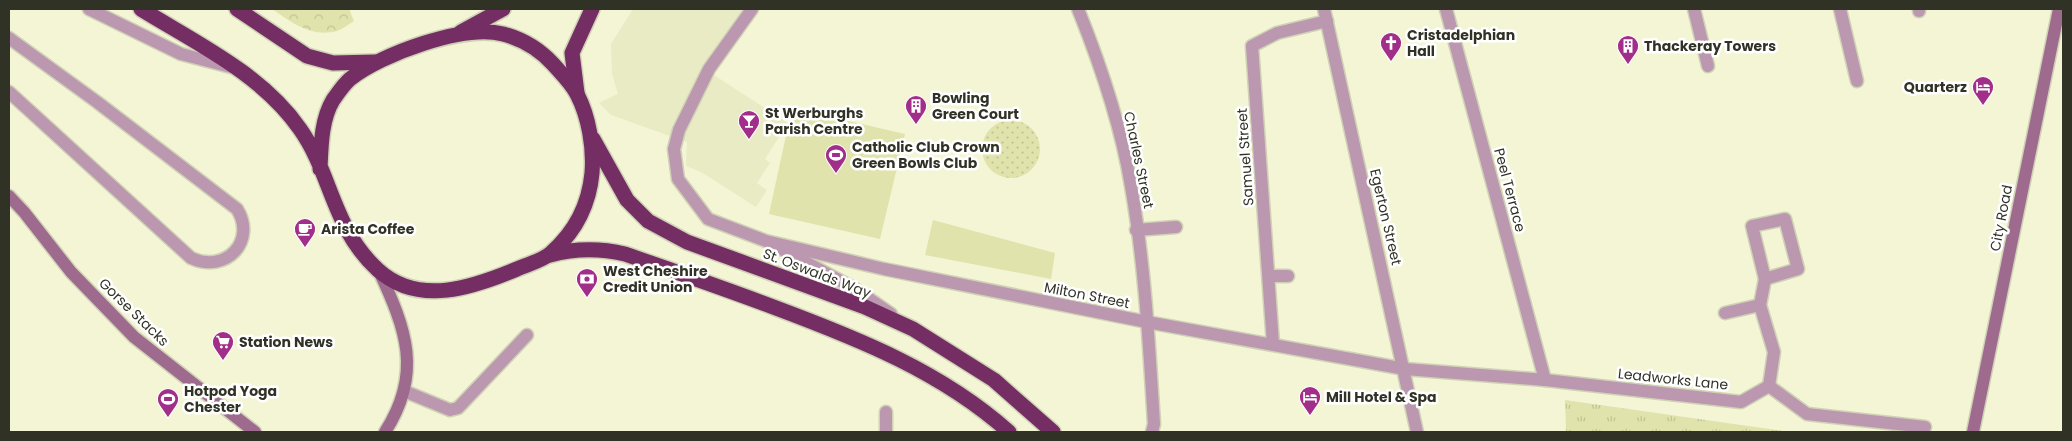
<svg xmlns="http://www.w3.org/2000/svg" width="2072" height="441" font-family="Poppins,sans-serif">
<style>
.built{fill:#e8ebc4}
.grass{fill:url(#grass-dots)}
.forest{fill:url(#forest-crowns)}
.park{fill:url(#park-tufts)}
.garden{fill:#e0e3ac}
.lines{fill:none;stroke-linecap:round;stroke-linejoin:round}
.lane-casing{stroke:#d0d2b6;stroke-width:15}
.street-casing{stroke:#d0d2b6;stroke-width:15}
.secondary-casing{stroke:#d0d2b6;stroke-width:15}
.highway-casing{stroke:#d0d2b6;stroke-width:18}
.lane{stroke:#bb97b0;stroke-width:12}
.street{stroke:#bb97b0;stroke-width:12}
.secondary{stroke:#9e6b8f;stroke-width:12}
.highway{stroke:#742e64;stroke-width:15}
.labels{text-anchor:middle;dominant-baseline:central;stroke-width:5;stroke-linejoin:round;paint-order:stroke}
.poi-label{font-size:14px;font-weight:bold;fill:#313226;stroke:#fff;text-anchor:start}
.street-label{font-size:14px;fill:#313226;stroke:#fff}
</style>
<defs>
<pattern id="grass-dots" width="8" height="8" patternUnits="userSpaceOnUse" patternTransform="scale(1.25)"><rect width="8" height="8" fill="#e0e3ac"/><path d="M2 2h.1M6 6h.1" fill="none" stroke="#c1c394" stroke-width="1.8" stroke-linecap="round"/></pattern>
<pattern id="forest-crowns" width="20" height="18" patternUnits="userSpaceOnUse" patternTransform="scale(1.25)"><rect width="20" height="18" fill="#e0e3ac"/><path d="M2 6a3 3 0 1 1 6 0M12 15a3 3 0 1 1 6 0" fill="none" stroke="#c1c394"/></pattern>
<pattern id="park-tufts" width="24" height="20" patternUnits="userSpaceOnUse" patternTransform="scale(1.25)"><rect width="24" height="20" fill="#e0e3ac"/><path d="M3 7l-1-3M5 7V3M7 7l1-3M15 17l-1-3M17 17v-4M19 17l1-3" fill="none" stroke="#c1c394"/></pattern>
</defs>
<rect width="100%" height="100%" fill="#f3f5d5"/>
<path class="built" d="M633,9H744L703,68L788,123L765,159L770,163L757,183L767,190L756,207L701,172L686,166L687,142L611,115L599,103L618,94L612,74L611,44Z"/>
<circle class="grass" cx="1011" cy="149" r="29"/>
<path class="forest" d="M272,9H349L354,21C349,24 343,29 337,31C312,38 291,22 272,9Z"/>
<path class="park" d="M1565,400L1784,431V432H1566Z"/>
<g class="garden">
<path d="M792,108L905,134L880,239L769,214Z"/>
<path d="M933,220L1055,253L1051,279L925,255Z"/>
</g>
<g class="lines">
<g class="lane-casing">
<g id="lane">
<path d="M1919,11V9"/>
<path d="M9,38L97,102L237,209C257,241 226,274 191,258L9,92"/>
<path d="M1785,219L1798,269L1765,279L1752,226Z"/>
<path d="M1136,230L1176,227"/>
<path d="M1269,276H1288"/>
</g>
</g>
<g class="street-casing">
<g id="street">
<path d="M89,9L181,54L231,67"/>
<path d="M752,9L709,69L679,130L674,149L678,179L708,219L766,241L884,269L1147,322L1405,369L1545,380L1741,402L1769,386L1807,414L1925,427"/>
<path d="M1078,9C1101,66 1121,125 1131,186C1145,265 1149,345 1154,424L1152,432"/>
<path d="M1324,9L1417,432"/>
<path d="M1446,9L1545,380"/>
<path d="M1694,9L1708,66"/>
<path d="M1840,9L1857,81"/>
<path d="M783,250L852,287L891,314"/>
<path d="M1765,279L1760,305L1774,352L1769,386"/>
<path d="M1725,313L1760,305"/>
<path d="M1273,344L1252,46L1277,33L1327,21"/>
<path d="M404,391L450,410L458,408L527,335"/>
<path d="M886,412V432"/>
</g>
</g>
<g class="secondary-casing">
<g id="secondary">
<path d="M9,196L24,212L71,272L134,337L255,432"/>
<path d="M379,271C406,329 423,373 385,432"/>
<path d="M1973,432L2059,9"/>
</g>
</g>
<g class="highway-casing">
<g id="highway">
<path d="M141,9C196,43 262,74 300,129C332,174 332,228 378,270C419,307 474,287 517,269C528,264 542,261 551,253C575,232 589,205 592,173C594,148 589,117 577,94C572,84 561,73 553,64C540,50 522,39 503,34C464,24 381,54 350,79C344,84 338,93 333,100C321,120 321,147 320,169"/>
<path d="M237,9L307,56L333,63L375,62"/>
<path d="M461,32L503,9"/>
<path d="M577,93L572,53L592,9"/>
<path d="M593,139L627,200L648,221L687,242L865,307L913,329L994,380L1053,432"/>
<path d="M550,255C576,248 599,248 625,254C676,272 726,289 776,308C859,339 942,372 1009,432"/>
</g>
</g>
<use href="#lane" class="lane"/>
<use href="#street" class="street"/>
<use href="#secondary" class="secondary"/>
<use href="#highway" class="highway"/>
</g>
<defs>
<g id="church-pin" transform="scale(1.125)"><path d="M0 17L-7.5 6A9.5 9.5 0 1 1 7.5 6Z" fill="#a12e89" stroke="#fff"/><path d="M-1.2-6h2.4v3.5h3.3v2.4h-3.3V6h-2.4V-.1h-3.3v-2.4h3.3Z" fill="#fff"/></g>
<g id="building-pin" transform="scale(1.125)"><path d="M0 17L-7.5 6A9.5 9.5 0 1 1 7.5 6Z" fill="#a12e89" stroke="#fff"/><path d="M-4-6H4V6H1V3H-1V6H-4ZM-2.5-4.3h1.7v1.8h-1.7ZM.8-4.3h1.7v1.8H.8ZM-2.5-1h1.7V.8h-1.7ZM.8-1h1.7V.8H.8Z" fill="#fff"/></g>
<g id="hotel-pin" transform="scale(1.125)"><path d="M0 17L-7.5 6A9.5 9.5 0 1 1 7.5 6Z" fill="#a12e89" stroke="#fff"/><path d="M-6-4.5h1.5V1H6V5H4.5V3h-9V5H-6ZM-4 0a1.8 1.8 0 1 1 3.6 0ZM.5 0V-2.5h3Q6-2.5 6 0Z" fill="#fff"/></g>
<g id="bar-pin" transform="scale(1.125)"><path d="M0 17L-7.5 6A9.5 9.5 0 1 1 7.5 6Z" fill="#a12e89" stroke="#fff"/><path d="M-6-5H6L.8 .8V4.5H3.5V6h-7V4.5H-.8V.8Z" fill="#fff"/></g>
<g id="stadium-pin" transform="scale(1.125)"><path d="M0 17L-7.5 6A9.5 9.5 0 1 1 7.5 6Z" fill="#a12e89" stroke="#fff"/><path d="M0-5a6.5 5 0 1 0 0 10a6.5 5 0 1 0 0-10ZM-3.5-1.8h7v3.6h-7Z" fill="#fff"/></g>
<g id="cafe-pin" transform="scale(1.125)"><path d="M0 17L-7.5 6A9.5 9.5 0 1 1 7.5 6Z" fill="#a12e89" stroke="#fff"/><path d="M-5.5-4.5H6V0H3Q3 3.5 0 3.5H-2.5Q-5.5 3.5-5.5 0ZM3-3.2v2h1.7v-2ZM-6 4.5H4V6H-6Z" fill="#fff"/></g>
<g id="bank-pin" transform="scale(1.125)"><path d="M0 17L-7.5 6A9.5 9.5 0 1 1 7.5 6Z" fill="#a12e89" stroke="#fff"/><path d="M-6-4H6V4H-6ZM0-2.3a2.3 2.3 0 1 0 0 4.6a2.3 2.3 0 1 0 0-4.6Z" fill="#fff"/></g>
<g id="supermarket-pin" transform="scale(1.125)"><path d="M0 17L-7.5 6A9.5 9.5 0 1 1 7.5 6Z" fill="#a12e89" stroke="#fff"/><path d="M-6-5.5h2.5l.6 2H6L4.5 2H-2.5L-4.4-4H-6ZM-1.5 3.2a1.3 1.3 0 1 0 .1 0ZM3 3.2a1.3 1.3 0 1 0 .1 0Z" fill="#fff"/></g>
</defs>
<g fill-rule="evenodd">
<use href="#church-pin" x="1391" y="43"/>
<use href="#building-pin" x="1628" y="46"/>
<use href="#hotel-pin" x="1983" y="87"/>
<use href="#building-pin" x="916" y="106"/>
<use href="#bar-pin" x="749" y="121"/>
<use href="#stadium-pin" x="836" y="155"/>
<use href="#cafe-pin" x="305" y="229"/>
<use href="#bank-pin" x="587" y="279"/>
<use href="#supermarket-pin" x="223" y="342"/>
<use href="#hotel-pin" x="1310" y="397"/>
<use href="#stadium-pin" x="168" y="399"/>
</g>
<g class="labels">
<g class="poi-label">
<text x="1407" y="35">Cristadelphian<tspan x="1407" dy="16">Hall</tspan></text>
<text x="1644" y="46">Thackeray Towers</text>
<text x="1967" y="87" text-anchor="end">Quarterz</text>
<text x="932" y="98">Bowling<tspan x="932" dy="16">Green Court</tspan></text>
<text x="765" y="113">St Werburghs<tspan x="765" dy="16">Parish Centre</tspan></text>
<text x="852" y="147">Catholic Club Crown<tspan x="852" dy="16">Green Bowls Club</tspan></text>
<text x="321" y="229">Arista Coffee</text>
<text x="603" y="271">West Cheshire<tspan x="603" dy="16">Credit Union</tspan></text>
<text x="239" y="342">Station News</text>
<text x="184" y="391">Hotpod Yoga<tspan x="184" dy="16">Chester</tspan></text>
<text x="1326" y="397">Mill Hotel &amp; Spa</text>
</g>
<g class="street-label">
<text transform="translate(1245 157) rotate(-94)">Samuel Street</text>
<text transform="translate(1139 160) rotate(78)">Charles Street</text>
<text transform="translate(1510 190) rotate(75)">Peel Terrace</text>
<text transform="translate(1386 217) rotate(77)">Egerton Street</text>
<text transform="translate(2001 218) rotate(-79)">City Road</text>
<text transform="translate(817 273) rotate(21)">St. Oswalds Way</text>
<text transform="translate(1087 295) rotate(11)">Milton Street</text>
<text transform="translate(134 312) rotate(44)">Gorse Stacks</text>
<text transform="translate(1673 379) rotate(6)">Leadworks Lane</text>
</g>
</g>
<rect width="2072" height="441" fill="none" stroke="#313226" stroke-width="20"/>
</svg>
